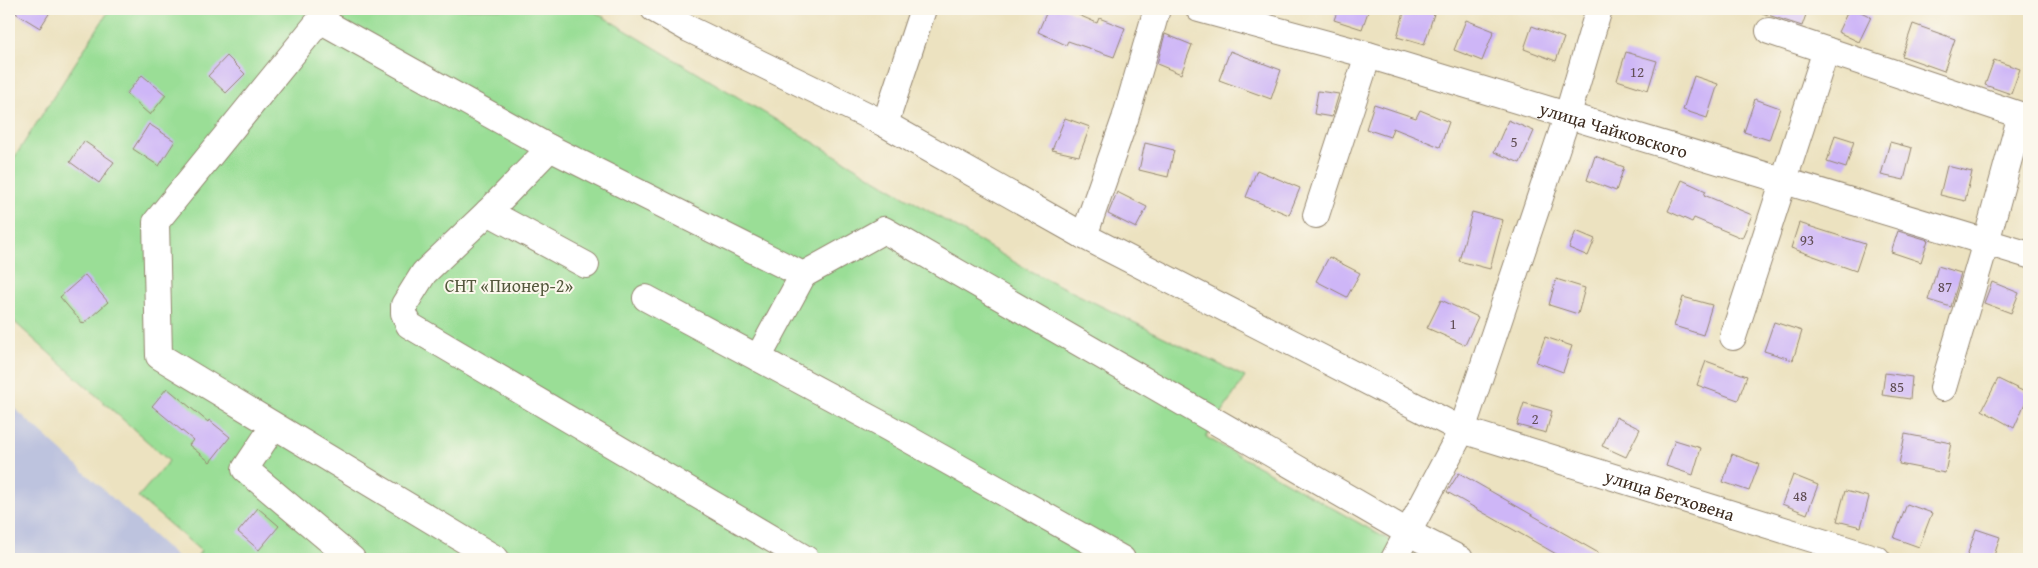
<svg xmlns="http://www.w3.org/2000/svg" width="2038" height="568" font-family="'Gentium Book Plus',serif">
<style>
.industrial{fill:#bdc3de}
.green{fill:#9ade96;stroke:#6a845a}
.building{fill:#ceb6f7}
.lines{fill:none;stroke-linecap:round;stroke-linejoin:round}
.minor-casing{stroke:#94866f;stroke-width:28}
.minor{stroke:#fff;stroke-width:26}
.labels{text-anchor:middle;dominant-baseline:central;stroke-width:4;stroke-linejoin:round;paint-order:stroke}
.number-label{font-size:15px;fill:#604d54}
.street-label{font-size:18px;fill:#3b2a1e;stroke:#fbf7ec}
.park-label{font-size:18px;fill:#53573c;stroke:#fbf7ec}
</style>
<rect width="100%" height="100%" fill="#fbf7ec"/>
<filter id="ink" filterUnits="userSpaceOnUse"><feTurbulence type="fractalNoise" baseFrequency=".02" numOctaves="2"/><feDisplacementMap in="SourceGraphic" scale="10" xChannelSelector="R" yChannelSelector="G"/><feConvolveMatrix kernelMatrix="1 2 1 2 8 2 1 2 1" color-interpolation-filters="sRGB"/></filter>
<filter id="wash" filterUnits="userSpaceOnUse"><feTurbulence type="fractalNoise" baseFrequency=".0096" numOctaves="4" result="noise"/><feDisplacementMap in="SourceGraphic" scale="20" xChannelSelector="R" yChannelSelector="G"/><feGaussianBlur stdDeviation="1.12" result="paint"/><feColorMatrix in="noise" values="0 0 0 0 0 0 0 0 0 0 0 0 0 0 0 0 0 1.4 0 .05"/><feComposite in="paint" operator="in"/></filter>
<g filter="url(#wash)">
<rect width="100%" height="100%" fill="#ece2c0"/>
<path class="industrial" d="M9,403L179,559H9Z"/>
<path class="green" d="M110,9H590L1026,269L1245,377L1206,437L1423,559H195L201,551L138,497L169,461L9,317V166Z"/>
<g id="blocks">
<g class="building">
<path d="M9,9H52L40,28Z"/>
<path d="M1048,9H1065L1097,23L1099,18L1125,28L1114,57L1068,41L1066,45L1038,32Z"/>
<path d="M1338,9H1369L1362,29L1334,20Z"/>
<path d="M1405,9H1417L1434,14L1424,45L1397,37Z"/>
<path d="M1759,9H1808L1802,26L1759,12Z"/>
<path d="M1849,9H1855L1871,17L1859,42L1838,32Z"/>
<path d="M1466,20L1494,31L1482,61L1454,50Z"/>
<path d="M1913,24L1955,39L1944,71L1902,56Z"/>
<path d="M1532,26L1564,38L1556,61L1524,49Z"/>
<path d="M1165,34L1192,45L1181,74L1157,64Z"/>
<path d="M1230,51L1281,70L1271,99L1219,80Z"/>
<path d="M1626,52L1657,61L1648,90L1617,80Z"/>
<path d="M227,56L245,74L226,93L208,76Z"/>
<path d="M1994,60L2020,69L2011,94L1985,85Z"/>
<path d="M142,75L166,95L150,115L126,94Z"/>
<path d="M1694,76L1718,84L1707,118L1683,110Z"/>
<path d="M1318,91L1339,94L1332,117L1314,114Z"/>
<path d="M1755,99L1780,108L1769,140L1744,132Z"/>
<path d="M1374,104L1416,118L1420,110L1449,122L1440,147L1393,128L1390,137L1366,129Z"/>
<path d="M1065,118L1090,127L1079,156L1052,150Z"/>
<path d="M1508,120L1534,131L1520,163L1494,152Z"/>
<path d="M149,124L175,141L159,166L133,149Z"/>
<path d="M1835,135L1854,141L1846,168L1827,162Z"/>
<path d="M84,141L114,162L99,183L70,162Z"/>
<path d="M1890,142L1912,148L1904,180L1881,175Z"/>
<path d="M1145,143L1174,150L1168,177L1139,170Z"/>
<path d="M1595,156L1624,167L1616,191L1587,180Z"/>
<path d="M1947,166L1972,172L1965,201L1940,195Z"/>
<path d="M1257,170L1300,188L1289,215L1246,197Z"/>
<path d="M1682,180L1706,191L1704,195L1752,215L1742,238L1694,218L1692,222L1668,211Z"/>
<path d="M1117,192L1147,207L1136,228L1108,214Z"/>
<path d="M1472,212L1503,220L1490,269L1459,261Z"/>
<path d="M1799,223L1865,244L1856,271L1791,248Z"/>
<path d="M1576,231L1595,239L1588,256L1569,248Z"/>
<path d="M1898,231L1928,240L1921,262L1891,252Z"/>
<path d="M1329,257L1360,273L1347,297L1316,281Z"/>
<path d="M1938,266L1961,273L1951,307L1928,300Z"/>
<path d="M85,275L108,302L83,324L60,297Z"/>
<path d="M1556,279L1585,288L1578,314L1549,305Z"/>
<path d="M1992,282L2019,293L2011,313L1984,303Z"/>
<path d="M1683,297L1712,305L1703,335L1674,326Z"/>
<path d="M1441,300L1478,317L1465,345L1427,328Z"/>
<path d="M1774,322L1802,331L1793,360L1764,351Z"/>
<path d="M1545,337L1572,346L1563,372L1536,362Z"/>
<path d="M1706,361L1747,376L1738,400L1697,385Z"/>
<path d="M1885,373L1912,377L1910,399L1882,395Z"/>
<path d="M1998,379L2029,394L2014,428L1982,410Z"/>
<path d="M167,388L208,422L209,420L230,437L210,462L189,445L193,440L152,406Z"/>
<path d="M1524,403L1552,411L1546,433L1517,425Z"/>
<path d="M1616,417L1640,429L1626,457L1602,446Z"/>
<path d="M1905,434L1951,443L1945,473L1899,464Z"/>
<path d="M1675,440L1701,448L1693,475L1666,466Z"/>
<path d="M1732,454L1759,464L1749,491L1723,482Z"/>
<path d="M1459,473L1609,559H1565L1447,492Z"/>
<path d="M1793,475L1818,485L1807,514L1782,504Z"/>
<path d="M1845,491L1869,497L1861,527L1837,521Z"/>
<path d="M1907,504L1932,513L1919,547L1894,538Z"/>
<path d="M258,508L279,526L259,550L238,532Z"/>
<path d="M1976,529L2000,537L1993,559H1966Z"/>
</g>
</g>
</g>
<g filter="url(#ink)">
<use href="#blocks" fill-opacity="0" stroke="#94866f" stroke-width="1"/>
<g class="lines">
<g class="minor-casing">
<g id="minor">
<path d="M327,9L320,20L156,222L159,356L496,559"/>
<path id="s1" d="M654,9L689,29L885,124L1084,236L1462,430L1877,559"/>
<path id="s2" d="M1199,9L1368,55L2029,255"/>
<path d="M320,20L550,148"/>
<path d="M1769,31L2029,118"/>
<path d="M885,124L923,9"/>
<path d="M488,212L586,265"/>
<path d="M1316,215L1368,55"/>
<path d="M1084,236L1125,119L1157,9"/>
<path d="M646,298L885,426L1122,559"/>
<path d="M1733,337L1826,50"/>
<path d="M758,358L803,275"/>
<path d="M1943,388L1986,242L2021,115"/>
<path d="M273,427L245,469L352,559"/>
<path d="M806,559L409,325L404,313V305L424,273L488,212L550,148L803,275L884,230L1409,533L1460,559"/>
<path d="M1394,559L1462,430L1567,117L1599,9"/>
</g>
</g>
<use href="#minor" class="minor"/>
</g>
</g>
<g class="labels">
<g class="number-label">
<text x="1637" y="71">12</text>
<text x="1514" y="141">5</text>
<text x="1807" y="239">93</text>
<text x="1945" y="286">87</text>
<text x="1453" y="323">1</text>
<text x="1897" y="386">85</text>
<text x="1535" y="418">2</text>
<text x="1800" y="495">48</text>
</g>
<g class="street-label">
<text stroke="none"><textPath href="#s2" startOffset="432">улица Чайковского</textPath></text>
<text stroke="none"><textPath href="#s1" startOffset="1129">улица Бетховена</textPath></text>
</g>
<g class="park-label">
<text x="509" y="285">СНТ «Пионер-2»</text>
</g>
</g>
<rect width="2038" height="568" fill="none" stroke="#fbf7ec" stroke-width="30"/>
</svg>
